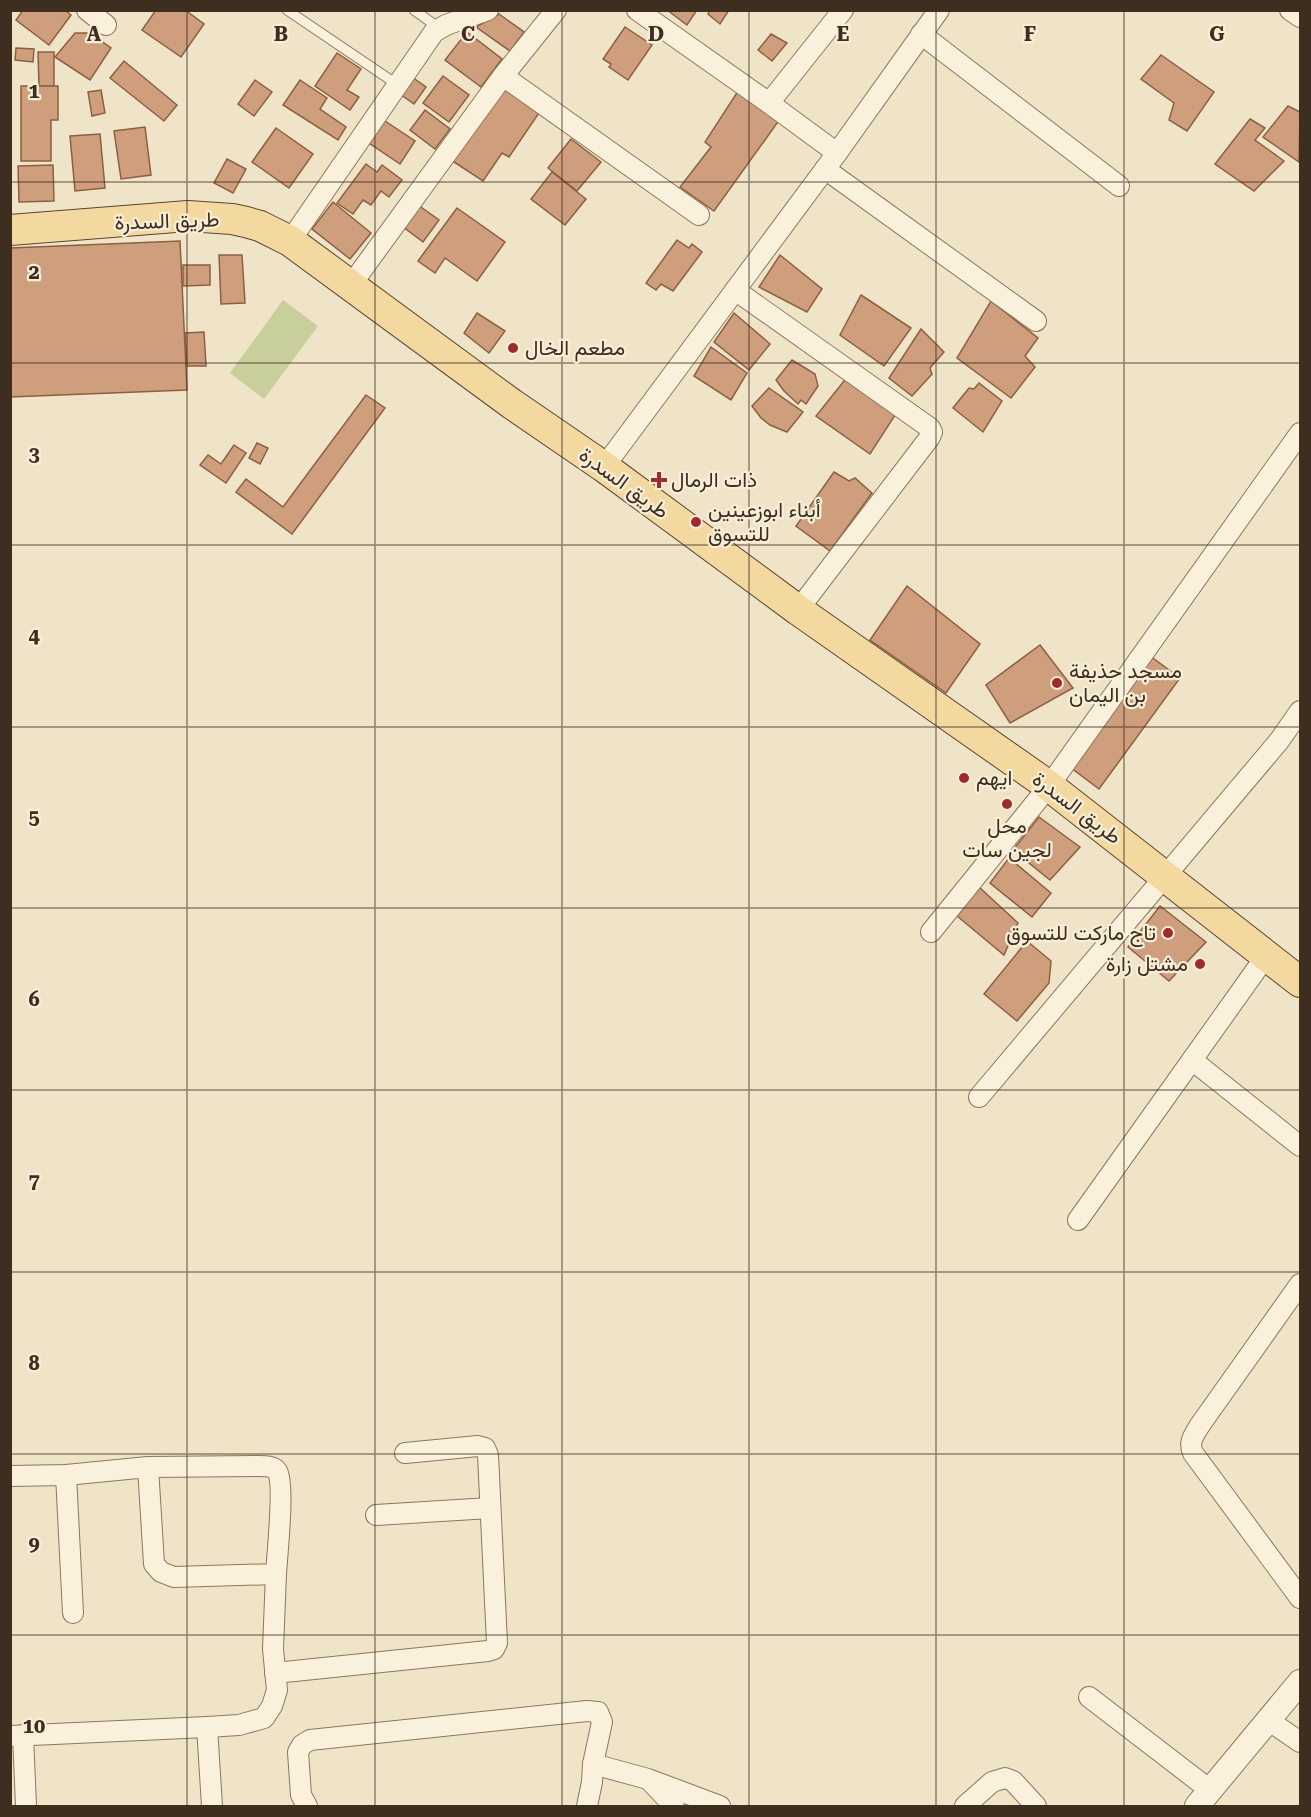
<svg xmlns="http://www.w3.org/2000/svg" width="1311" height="1817" font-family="'Roboto Serif',Vazirmatn,serif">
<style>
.green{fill:#c9cf9b}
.building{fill:#cf9f7d;stroke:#8d5f41;stroke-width:1.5}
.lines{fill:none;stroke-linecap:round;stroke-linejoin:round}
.service-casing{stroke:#8d765c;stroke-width:11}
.minor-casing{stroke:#8d765c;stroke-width:22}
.tertiary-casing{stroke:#8d765c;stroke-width:26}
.primary-casing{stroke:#5b4430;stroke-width:32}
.service{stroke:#faf1dc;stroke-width:9}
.minor{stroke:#faf1dc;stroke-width:20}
.tertiary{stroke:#faf1dc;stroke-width:24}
.primary{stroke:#f3d9a0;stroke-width:30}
.grid{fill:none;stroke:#3d2e20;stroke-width:1.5;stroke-opacity:0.55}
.poi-dot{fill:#9e2a2b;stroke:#f7eed8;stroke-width:2}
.labels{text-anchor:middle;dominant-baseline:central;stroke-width:4.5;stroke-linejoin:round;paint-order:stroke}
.street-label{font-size:21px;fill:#3d2e20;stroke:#f7eed8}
.poi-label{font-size:21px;fill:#3d2e20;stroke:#f7eed8;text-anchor:start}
.grid-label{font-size:20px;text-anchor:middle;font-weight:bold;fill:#3d2e20;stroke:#f7eed8;stroke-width:4.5;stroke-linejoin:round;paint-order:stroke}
</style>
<rect width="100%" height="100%" fill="#f0e4c8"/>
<path class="green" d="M283,300L318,326L264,399L230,373Z"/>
<g class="building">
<path d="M23,10H65L71,15L49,45L16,20Z"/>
<path d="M156,10H185L204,24L181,57L142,30Z"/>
<path d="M667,10H697L687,25Z"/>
<path d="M710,10H729L720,24L708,14Z"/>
<path d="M499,14L524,32L510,51L476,27Z"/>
<path d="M625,27L652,45L628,80L609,67L611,64L603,59Z"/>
<path d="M467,32L502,59L481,87L445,60Z"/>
<path d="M75,33H90L111,48L90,80L55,57Z"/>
<path d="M771,34L787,43L772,61L758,50Z"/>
<path d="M16,48L34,49L33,62L15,60Z"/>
<path d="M38,52H54V86H39Z"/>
<path d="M337,53L361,69L347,90L359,97L350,110L315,86Z"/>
<path d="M1161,55L1214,92L1187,131L1169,120L1174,103L1141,79Z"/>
<path d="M124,61L177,105L164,121L110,78Z"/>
<path d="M443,76L469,95L449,122L423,103Z"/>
<path d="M412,77L426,87L414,104L400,94Z"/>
<path d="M255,80L272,92L254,116L238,104Z"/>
<path d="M300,80L327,98L320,109L346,127L338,140L283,105Z"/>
<path d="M503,85L541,110L509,157L502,153L483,181L451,160Z"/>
<path d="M21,86H58V120H51V161H21Z"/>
<path d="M740,88L780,119L714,211L680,187L711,147L705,142Z"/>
<path d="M101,90L105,113L92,116L88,92Z"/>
<path d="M1288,106L1300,112L1299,162L1263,137Z"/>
<path d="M425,110L450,129L435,149L410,130Z"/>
<path d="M382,119L415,141L400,164L366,141Z"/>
<path d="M1250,119L1265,128L1255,140L1284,161L1254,191L1215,164Z"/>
<path d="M145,127L151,175L121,179L114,131Z"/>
<path d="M276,128L313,154L289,188L252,162Z"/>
<path d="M100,134L105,188L75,191L70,136Z"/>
<path d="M571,139L601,162L577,191L548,168Z"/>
<path d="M227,159L246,169L233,193L214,183Z"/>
<path d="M366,164L377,172L382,165L402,180L389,197L381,191L371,205L363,200L353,214L337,203Z"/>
<path d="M53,165L54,201L19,202L18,166Z"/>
<path d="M552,172L586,199L565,225L531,199Z"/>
<path d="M333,202L371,233L350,259L312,229Z"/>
<path d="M418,205L439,220L423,242L402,226Z"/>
<path d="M457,208L505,242L477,281L445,258L435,273L418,261Z"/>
<path d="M677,240L689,248L692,244L702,252L673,291L661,284L656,290L646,283Z"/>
<path d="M180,241L187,390L10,397V248Z"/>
<path d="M219,255H242L245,303L221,304Z"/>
<path d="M780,255L822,289L807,312L759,287Z"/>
<path d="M183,265H210V285L183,286Z"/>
<path d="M861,295L911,328L884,366L840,335Z"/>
<path d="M991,301L1038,338L1025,356L1035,367L1011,398L957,358Z"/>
<path d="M477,313L505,331L489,353L464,333Z"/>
<path d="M734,313L770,344L749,370L714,342Z"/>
<path d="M921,329L944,352L930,368L932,374L912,396L889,378Z"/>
<path d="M204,332L206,366H187L185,333Z"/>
<path d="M711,347L747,373L731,400L694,376Z"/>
<path d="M792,360L815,374L818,386L806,404L801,400L798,404L784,391L776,380Z"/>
<path d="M848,376L897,412L870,454L816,416Z"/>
<path d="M979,383L1002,401L983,432L953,408L969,388L974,389Z"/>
<path d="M769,388L803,412L787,432L770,425L761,418L752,406Z"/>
<path d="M366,395L385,408L292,534L236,492L246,479L283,507Z"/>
<path d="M257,443L268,448L260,464L249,458Z"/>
<path d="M234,445L246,453L226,483L200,465L208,455L221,464Z"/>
<path d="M834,472L849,481L855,478L872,493L830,551L796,526Z"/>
<path d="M907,586L980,644L946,693L870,640Z"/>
<path d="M1040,645L1073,688L1010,723L986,685Z"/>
<path d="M1150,656L1180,678L1099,789L1070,767Z"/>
<path d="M1039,817L1080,847L1050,880L1013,850Z"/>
<path d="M1009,858L1051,893L1032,917L990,883Z"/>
<path d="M979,887L1018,923L1004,955L957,916Z"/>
<path d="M1160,906L1206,942L1169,981L1128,947Z"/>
<path d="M1027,941L1051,961L1049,983L1017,1021L984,994Z"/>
</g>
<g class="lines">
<g class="service-casing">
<g id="service">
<path d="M287,10L398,85"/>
<path d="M414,10L439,28"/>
</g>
</g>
<g class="minor-casing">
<g id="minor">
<path d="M87,10L106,25"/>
<path d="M637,10L769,103L837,153"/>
<path d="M1290,10L1300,17"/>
<path d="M921,34L1119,186"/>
<path d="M503,76L699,215"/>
<path d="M769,103L843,10"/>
<path d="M825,169L1036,321"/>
<path d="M290,241L434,32L446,25L488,10"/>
<path d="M351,285L503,76L556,10"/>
<path d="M735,290L930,428L932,432L930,437L798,610"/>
<path d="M604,467L837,153L939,10"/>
<path d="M931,932L1049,786L1300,433"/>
<path d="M1192,1060L1300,1146"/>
<path d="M979,1097L1279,741L1300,711"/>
<path d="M1078,1220L1266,956"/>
<path d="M1300,1284L1200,1425C1194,1435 1188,1442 1193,1453L1300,1598"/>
<path d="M66,1475L73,1613"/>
<path d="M10,1476L66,1475L148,1467L259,1466C265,1466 273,1466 277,1471C285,1483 277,1556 276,1574L174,1577L161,1572L154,1564L148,1467"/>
<path d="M376,1515L490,1508"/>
<path d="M275,1673L488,1651L494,1649L497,1643L488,1455L485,1448L478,1446L405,1453"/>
<path d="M1089,1697L1210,1790"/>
<path d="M1268,1720L1300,1742"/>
<path d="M207,1727L212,1806"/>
<path d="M23,1735L26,1806"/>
<path d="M10,1736L207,1727L239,1725L264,1718L272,1706L277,1690L273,1649L276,1574"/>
<path d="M652,1783L674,1806"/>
<path d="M307,1806L301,1795L298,1752L302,1745L310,1740L587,1711L598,1712L602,1722L593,1764"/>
<path d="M587,1806L592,1782L593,1764L648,1779L720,1806"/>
<path d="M965,1806L992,1782L1005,1778L1013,1781L1036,1806"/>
</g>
</g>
<g class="tertiary-casing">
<path id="tertiary" d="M1197,1806L1300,1682"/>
</g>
<g class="primary-casing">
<path id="primary" d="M10,230L188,216L232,219L246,222L260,226L290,241L512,404L604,467L798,610L1049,786L1300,982"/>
</g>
<use href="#service" class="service"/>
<use href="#minor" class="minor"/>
<use href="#tertiary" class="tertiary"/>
<use href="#primary" class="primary"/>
</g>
<path class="grid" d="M187,10V1806M375,10V1806M562,10V1806M749,10V1806M936,10V1806M1124,10V1806M10,182H1300M10,363H1300M10,545H1300M10,727H1300M10,908H1300M10,1090H1300M10,1272H1300M10,1454H1300M10,1635H1300"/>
<g class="poi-dot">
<circle cx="513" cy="348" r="6"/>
<path d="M656 471h6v6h6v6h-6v6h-6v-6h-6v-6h6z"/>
<circle cx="696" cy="522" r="6"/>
<circle cx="1057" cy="683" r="6"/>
<circle cx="964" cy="778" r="6"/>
<circle cx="1007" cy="804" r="6"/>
<circle cx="1168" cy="933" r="6"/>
<circle cx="1200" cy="964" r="6"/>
</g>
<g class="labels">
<g class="street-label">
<text transform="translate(167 221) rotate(-2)">طريق السدرة</text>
<text transform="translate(624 483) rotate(36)">طريق السدرة</text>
<text transform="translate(1077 808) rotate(37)">طريق السدرة</text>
</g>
<g class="poi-label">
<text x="525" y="348">مطعم الخال</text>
<text x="671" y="480">ذات الرمال</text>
<text x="708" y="510">أبناء ابوزعينين<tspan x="708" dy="24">للتسوق</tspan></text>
<text x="1069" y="671">مسجد حذيفة<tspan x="1069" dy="24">بن اليمان</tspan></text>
<text x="976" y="778">ايهم</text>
<text x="1007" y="826" text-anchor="middle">محل<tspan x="1007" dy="24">لجين سات</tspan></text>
<text x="1156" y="933" text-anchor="end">تاج ماركت للتسوق</text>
<text x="1188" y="964" text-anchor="end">مشتل زارة</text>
</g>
</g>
<g class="grid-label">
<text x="94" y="41">A</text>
<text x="281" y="41">B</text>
<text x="468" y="41">C</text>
<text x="656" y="41">D</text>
<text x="843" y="41">E</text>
<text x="1030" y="41">F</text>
<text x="1217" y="41">G</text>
<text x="34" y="98">1</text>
<text x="34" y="279">2</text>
<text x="34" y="461">3</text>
<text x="34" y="643">4</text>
<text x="34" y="824">5</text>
<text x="34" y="1006">6</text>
<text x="34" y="1188">7</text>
<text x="34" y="1370">8</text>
<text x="34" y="1551">9</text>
<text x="34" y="1733">10</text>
</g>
<rect width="1311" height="1817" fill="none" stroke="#3d2e20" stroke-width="24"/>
</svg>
